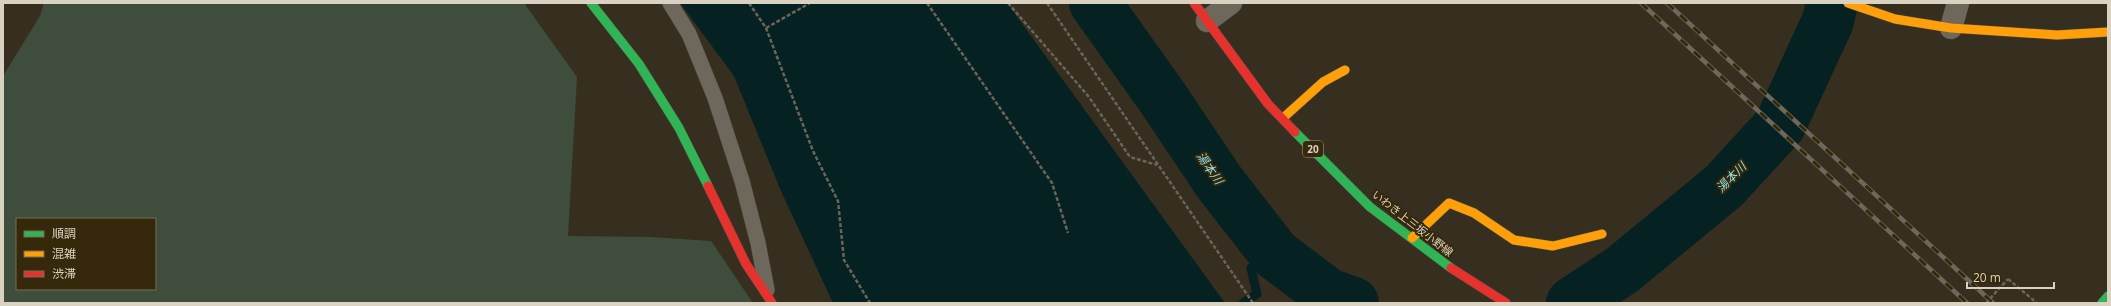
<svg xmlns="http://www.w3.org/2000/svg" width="2111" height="306" font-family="'Open Sans','Noto Sans JP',sans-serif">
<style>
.green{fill:#3f4e3c;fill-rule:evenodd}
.water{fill:#062122}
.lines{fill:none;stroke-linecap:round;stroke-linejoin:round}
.stream{stroke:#062122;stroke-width:9}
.river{stroke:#062122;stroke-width:52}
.lane-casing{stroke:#524b3e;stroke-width:16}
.street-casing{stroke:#524b3e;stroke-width:23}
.fast-casing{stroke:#524b3e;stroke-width:10}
.slow-casing{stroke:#524b3e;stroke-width:10}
.jam-casing{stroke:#524b3e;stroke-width:10}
.path{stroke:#6a655a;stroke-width:2.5;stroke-dasharray:4 2;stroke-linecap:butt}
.lane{stroke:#6e685c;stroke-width:15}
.street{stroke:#6e685c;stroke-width:22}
.fast{stroke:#30b455;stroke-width:9}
.slow{stroke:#ff9f0a;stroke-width:9}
.jam{stroke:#e5322d;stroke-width:9}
.rail-casing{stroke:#6d685c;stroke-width:4.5}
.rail{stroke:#36280a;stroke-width:3;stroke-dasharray:9;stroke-linecap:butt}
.path-bridge{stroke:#6a655a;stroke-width:2.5;stroke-dasharray:4 2;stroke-linecap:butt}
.labels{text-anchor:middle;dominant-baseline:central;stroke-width:4;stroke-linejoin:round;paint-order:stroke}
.shield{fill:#36280a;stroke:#a99f8a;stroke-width:1}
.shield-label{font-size:10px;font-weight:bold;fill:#dad2c1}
.street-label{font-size:11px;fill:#dad2c1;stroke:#36280a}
.water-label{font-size:12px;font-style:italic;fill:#90dee2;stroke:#36280a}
</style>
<rect width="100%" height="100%" fill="#362e1f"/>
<path class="green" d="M44,3H524L577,77L568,236L650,237L711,241L753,303H3V76L40,16ZM17,219H155V289H17Z"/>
<path class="water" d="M680,3H1007L1225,303H833L781,191L734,76Z"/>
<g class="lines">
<path class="stream" d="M1243,303L1257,294L1251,268L1275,254"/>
<g class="river">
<path d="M1095,3L1162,97L1219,182L1275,254L1328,294L1353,303"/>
<path d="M1572,303L1622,270L1724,186L1780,125L1828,21L1832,3"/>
</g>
<g class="lane-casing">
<path id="lane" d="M670,3L689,34L715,98L742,181L758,243L767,290"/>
</g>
<g class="street-casing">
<g id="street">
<path d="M1207,21L1231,3"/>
<path d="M1951,28L1958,3"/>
</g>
</g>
<g class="fast-casing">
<g id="fast">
<path d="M591,3L639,64L679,128L708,186"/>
<path d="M1295,132L1370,207L1451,268"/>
<path d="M2102,303L2108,296"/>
</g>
</g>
<g class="slow-casing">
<g id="slow">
<path d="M1848,3L1895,19L1951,28L2057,35L2108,32"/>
<path d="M1283,118L1323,82L1345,70"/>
<path d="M1412,238L1449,203L1474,213L1514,240L1553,246L1602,234"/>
</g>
</g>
<g class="jam-casing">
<g id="jam">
<path d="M1194,3L1268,104L1295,132"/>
<path d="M708,186L746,264L772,303"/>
<path d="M1451,268L1506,303"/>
</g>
</g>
<g class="path">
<path d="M749,3L766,28L813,151L838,201L844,260L870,303"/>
<path d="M927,3L1052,183L1068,233"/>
<path d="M1008,3L1089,97L1130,157L1157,165"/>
<path d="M1047,3L1253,303"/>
<path d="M766,28L810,3"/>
<path d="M2008,279L2037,303"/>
</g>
<use href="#lane" class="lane"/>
<use href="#street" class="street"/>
<use href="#fast" class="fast"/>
<use href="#slow" class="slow"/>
<use href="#jam" class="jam"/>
<g class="rail-casing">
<g id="rail">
<path d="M1641,3L1967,303"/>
<path d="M1667,3L1993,303"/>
</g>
</g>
<use href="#rail" class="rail"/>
<path class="path-bridge" d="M1986,303L2008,279"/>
</g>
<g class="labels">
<rect class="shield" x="1303" y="141" width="20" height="16" rx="3"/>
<g class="shield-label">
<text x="1313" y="149">20</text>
</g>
<g class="street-label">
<text transform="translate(1413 223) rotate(38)">いわき上三坂小野線</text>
</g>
<g class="water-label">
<text transform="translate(1210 168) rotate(55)">湯本川</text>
<text transform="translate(1731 177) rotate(-45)">湯本川</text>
</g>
</g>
<rect width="2111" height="306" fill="none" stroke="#dad2c1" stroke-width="8"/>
<rect x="16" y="218" width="140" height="72" fill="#36280a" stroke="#786c53"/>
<rect x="24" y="231" width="20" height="6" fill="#30b455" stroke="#786c53"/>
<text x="52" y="238" font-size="12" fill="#dad2c1">順調</text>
<rect x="24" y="251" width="20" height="6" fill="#ff9f0a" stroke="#786c53"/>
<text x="52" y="258" font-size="12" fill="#dad2c1">混雑</text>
<rect x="24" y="271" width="20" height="6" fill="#e5322d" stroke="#786c53"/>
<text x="52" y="278" font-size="12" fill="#dad2c1">渋滞</text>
<path d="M1967 282v6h87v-6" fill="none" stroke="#dad2c1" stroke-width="2"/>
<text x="1973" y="282" font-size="12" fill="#dad2c1" stroke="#36280a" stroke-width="3" paint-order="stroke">20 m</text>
</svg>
